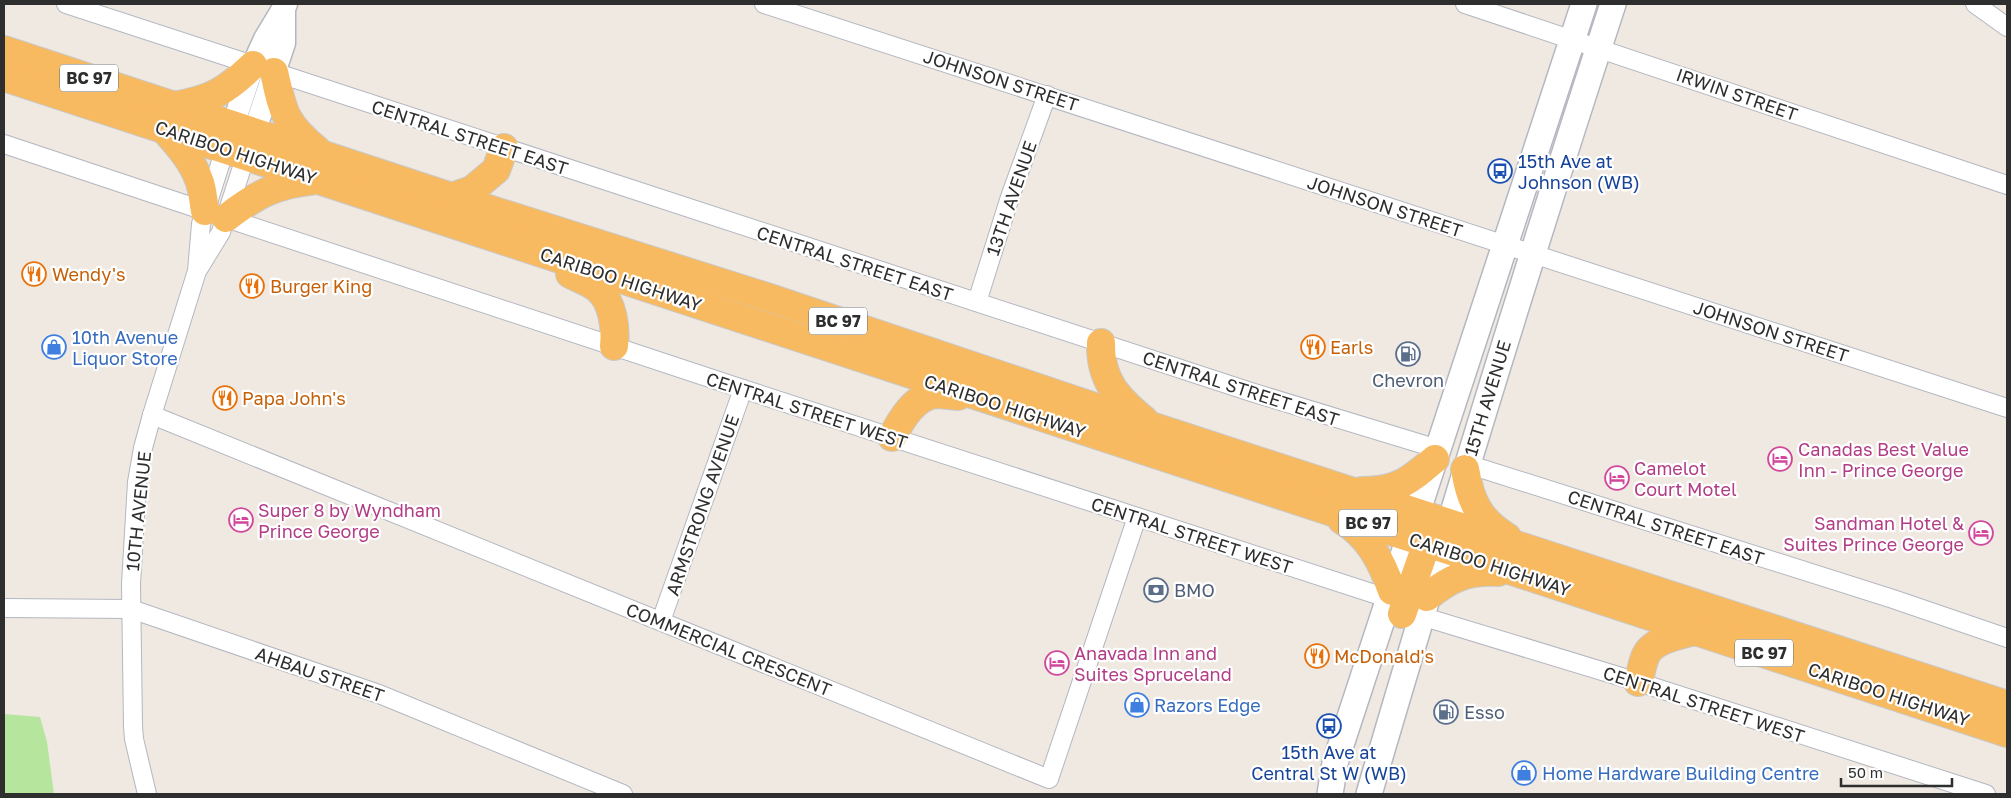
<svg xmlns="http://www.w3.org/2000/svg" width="2011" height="798" font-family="'Golos Text',sans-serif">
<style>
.green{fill:#b6e59e}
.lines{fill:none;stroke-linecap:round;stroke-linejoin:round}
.minor-casing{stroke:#b4b7c1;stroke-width:20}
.tertiary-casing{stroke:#b4b7c1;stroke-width:25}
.secondary-casing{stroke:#b4b7c1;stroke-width:28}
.trunk-casing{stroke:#c9c9c9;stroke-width:30}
.minor{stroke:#fff;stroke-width:18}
.tertiary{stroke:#fff;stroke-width:22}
.secondary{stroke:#fff;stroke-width:25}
.trunk{stroke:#f8ba60;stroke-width:28}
.labels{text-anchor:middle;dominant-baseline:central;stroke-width:4.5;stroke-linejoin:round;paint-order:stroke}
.shield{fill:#fff;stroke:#6d6d6d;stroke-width:1}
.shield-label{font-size:16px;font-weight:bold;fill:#2e2e2e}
.street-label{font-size:18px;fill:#2e2e2e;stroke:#fff}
.transit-label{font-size:18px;fill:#164399;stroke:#fff;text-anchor:start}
.food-label{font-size:18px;fill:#c56008;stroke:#fff;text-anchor:start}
.shop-label{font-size:18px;fill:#366cbe;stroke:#fff;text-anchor:start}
.service-label{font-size:18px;fill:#4e5e75;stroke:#fff;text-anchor:start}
.hotel-label{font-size:18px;fill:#b23c85;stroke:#fff;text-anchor:start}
</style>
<rect width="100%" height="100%" fill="#efe9e1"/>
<path class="green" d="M4,714L40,717L47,742L54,794H4Z"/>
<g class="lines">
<g class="minor-casing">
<g id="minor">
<path d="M66,4L253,65"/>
<path d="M764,4L2007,408"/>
<path d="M1465,4L2007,185"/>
<path d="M1975,4L2007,27"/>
<path d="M274,72L1251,392L1438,449"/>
<path d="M4,144L205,211"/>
<path d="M226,218L743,389L1390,599"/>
<path d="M199,268L221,232L246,155"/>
<path d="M977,302L1010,197L1047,95"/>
<path d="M152,415L1049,779L1137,517"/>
<path d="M1467,464L1893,599L2007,638"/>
<path d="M4,608L131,609L379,694L623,794"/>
<path d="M1421,616L1638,682L1986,794"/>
<path d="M661,621L743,389"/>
<path d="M147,794L134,739L133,726L131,584L137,482L143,448L152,415L197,271L201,224L225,149"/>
</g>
</g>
<g class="tertiary-casing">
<g id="tertiary">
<path d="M228,140L253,65L265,39L286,4"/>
<path d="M249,148L284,43V9"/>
</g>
</g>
<g class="secondary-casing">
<g id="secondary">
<path d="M1330,794L1335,763L1584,4"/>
<path d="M1369,794C1447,529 1527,266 1613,4"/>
</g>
</g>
<g class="trunk-casing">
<g id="trunk">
<path d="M4,50L485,208L773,299L1151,426L2007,705"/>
<path d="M274,72C283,112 284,123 317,150"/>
<path d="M4,77L2007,733"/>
<path d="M173,106C211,100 226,91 253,65"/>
<path d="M163,128C177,144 192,160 199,180C203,189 203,201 205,211"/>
<path d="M452,197L472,190L496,170L504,148"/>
<path d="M226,218C257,194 276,184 316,180"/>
<path d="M570,274C579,279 590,282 598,289C613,302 616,328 614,346"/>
<path d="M1101,343C1100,380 1117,398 1144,420"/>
<path d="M892,437C901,420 915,395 937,394C944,394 951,396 958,396"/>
<path d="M1465,469C1470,501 1479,520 1507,537"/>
<path d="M1362,491C1398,491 1409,481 1435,459"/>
<path d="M1342,520C1369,536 1382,562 1392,591"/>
<path d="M1427,597C1450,578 1468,570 1498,572"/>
<path d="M1402,614L1427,543L1430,532L1428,527"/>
<path d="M1638,682C1641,674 1642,663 1646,655C1653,640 1681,634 1696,631"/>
</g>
</g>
<use href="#minor" class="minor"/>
<use href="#tertiary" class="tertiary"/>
<use href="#secondary" class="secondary"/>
<use href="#trunk" class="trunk"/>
</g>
<defs>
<g id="bus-ring" transform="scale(1.25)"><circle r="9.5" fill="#fff" stroke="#1a4fb4" stroke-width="1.5"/><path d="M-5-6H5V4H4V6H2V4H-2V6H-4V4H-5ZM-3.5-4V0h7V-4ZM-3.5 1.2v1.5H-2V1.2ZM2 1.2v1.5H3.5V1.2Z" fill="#1a4fb4"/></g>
<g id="restaurant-ring" transform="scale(1.25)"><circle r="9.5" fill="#fff" stroke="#e8710a" stroke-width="1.5"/><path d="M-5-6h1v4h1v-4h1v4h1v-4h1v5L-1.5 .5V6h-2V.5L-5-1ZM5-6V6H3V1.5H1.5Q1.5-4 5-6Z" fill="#e8710a"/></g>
<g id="shop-ring" transform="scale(1.25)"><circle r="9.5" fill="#fff" stroke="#3f7fe0" stroke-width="1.5"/><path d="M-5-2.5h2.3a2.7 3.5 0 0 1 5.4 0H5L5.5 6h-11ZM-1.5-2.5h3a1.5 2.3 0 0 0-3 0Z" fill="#3f7fe0"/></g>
<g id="fuel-ring" transform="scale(1.25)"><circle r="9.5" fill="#fff" stroke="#5c6f8a" stroke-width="1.5"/><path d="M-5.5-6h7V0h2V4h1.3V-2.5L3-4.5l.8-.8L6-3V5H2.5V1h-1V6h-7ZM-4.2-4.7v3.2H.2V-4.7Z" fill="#5c6f8a"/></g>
<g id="hotel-ring" transform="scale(1.25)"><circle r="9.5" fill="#fff" stroke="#d1479c" stroke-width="1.5"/><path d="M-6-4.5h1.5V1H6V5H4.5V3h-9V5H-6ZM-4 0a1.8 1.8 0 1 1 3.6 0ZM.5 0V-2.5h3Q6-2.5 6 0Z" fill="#d1479c"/></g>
<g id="bank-ring" transform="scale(1.25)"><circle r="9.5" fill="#fff" stroke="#5c6f8a" stroke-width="1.5"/><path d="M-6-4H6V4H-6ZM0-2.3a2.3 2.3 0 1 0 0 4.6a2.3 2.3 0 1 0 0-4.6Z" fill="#5c6f8a"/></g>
</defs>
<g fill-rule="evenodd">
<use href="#bus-ring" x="1500" y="171"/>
<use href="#restaurant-ring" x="34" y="274"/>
<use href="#restaurant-ring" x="252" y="286"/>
<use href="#shop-ring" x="54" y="347"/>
<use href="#restaurant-ring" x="1313" y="347"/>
<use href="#fuel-ring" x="1408" y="354"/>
<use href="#restaurant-ring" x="225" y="398"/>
<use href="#hotel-ring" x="1780" y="459"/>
<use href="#hotel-ring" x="1617" y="478"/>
<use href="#hotel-ring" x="241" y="520"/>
<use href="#hotel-ring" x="1981" y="533"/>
<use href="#bank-ring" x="1156" y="590"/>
<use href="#restaurant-ring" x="1317" y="656"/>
<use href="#hotel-ring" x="1057" y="663"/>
<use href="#shop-ring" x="1137" y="705"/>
<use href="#fuel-ring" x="1446" y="712"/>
<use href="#bus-ring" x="1329" y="726"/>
<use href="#shop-ring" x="1524" y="773"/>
</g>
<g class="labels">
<g class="shield">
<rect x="60" y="64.5" width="58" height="27" rx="4"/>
<rect x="809" y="307.5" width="58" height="27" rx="4"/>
<rect x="1339" y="509.5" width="58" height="27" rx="4"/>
<rect x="1735" y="639.5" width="58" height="27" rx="4"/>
</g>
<g class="shield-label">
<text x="89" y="78">BC 97</text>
<text x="838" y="321">BC 97</text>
<text x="1368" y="523">BC 97</text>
<text x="1764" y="653">BC 97</text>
</g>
<g class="street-label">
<text transform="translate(1001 80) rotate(18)">JOHNSON STREET</text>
<text transform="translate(1737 94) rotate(19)">IRWIN STREET</text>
<text transform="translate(470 137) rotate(18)">CENTRAL STREET EAST</text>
<text transform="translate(236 152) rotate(18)">CARIBOO HIGHWAY</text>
<text transform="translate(1011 198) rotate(-71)">13TH AVENUE</text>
<text transform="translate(1385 206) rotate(18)">JOHNSON STREET</text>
<text transform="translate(855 263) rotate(18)">CENTRAL STREET EAST</text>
<text transform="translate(621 279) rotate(18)">CARIBOO HIGHWAY</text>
<text transform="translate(1771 331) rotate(18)">JOHNSON STREET</text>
<text transform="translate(1241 388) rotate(18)">CENTRAL STREET EAST</text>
<text transform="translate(1487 398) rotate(-73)">15TH AVENUE</text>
<text transform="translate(1005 406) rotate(18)">CARIBOO HIGHWAY</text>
<text transform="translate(807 410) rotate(18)">CENTRAL STREET WEST</text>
<text transform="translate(702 505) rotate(-71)">ARMSTRONG AVENUE</text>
<text transform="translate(138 511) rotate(-84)">10TH AVENUE</text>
<text transform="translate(1666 527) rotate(18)">CENTRAL STREET EAST</text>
<text transform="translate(1192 535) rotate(18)">CENTRAL STREET WEST</text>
<text transform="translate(1490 564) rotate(18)">CARIBOO HIGHWAY</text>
<text transform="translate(729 649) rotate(22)">COMMERCIAL CRESCENT</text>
<text transform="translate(320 674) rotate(19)">AHBAU STREET</text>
<text transform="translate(1889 694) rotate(18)">CARIBOO HIGHWAY</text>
<text transform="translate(1704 704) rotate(18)">CENTRAL STREET WEST</text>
</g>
<g class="transit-label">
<text x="1518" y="161">15th Ave at<tspan x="1518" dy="21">Johnson (WB)</tspan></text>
<text x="1329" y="752" text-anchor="middle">15th Ave at<tspan x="1329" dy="21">Central St W (WB)</tspan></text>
</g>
<g class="food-label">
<text x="52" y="274">Wendy's</text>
<text x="270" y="286">Burger King</text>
<text x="1330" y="347">Earls</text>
<text x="242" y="398">Papa John's</text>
<text x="1334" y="656">McDonald's</text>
</g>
<g class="shop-label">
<text x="72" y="337">10th Avenue<tspan x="72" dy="21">Liquor Store</tspan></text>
<text x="1154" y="705">Razors Edge</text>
<text x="1542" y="773">Home Hardware Building Centre</text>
</g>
<g class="service-label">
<text x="1408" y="380" text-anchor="middle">Chevron</text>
<text x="1174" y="590">BMO</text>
<text x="1464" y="712">Esso</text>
</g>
<g class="hotel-label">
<text x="1798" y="449">Canadas Best Value<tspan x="1798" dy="21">Inn - Prince George</tspan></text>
<text x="1634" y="468">Camelot<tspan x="1634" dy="21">Court Motel</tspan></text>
<text x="258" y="510">Super 8 by Wyndham<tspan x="258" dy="21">Prince George</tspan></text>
<text x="1964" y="523" text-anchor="end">Sandman Hotel &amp;<tspan x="1964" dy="21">Suites Prince George</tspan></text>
<text x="1074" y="653">Anavada Inn and<tspan x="1074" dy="21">Suites Spruceland</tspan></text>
</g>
</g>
<rect width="2011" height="798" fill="none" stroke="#2e2e2e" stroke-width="10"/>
<path d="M1841 778v8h111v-8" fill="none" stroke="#2e2e2e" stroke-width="2.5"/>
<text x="1848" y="778" font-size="15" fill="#2e2e2e" stroke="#ffffff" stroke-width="4" paint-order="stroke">50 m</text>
</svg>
